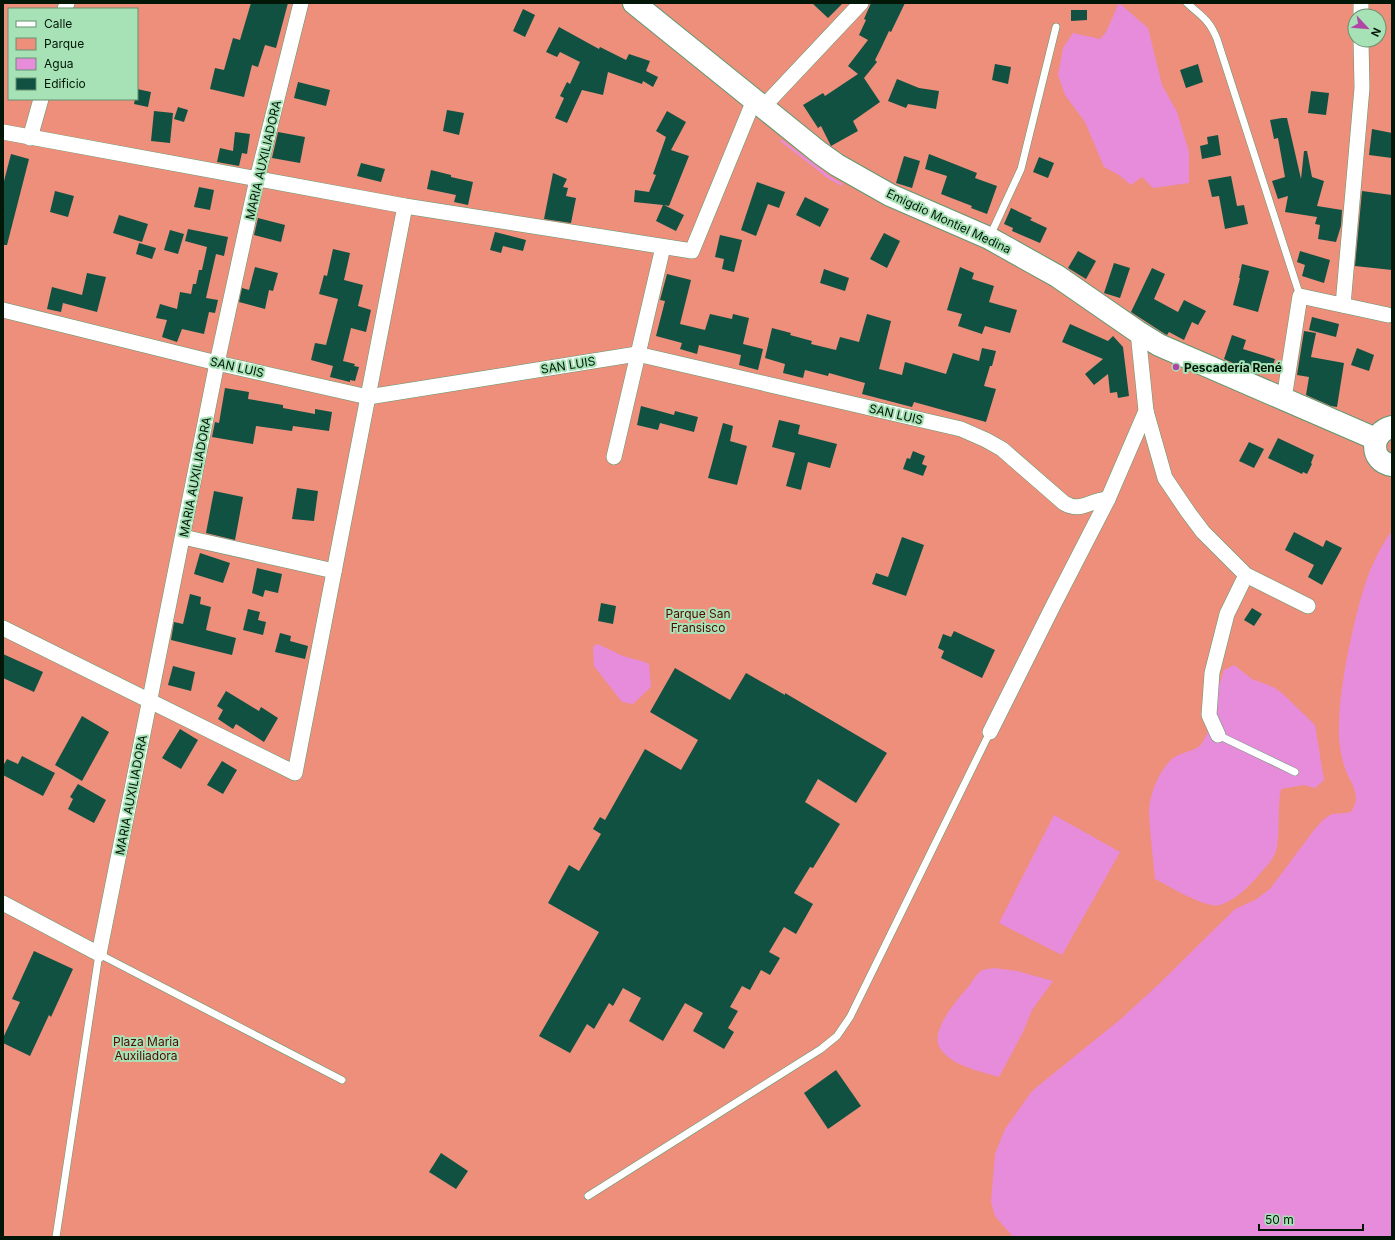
<svg xmlns="http://www.w3.org/2000/svg" width="1395" height="1240" font-family="Inter,sans-serif">
<style>
.green{fill:#ee8f7c;fill-rule:evenodd}
.water{fill:#e78cda}
.building{fill:#115142}
.lines{fill:none;stroke-linecap:round;stroke-linejoin:round}
.lane-casing{stroke:#5f986f;stroke-width:8}
.street-casing{stroke:#5f986f;stroke-width:16}
.primary-casing{stroke:#5f986f;stroke-width:24}
.lane{stroke:#fff;stroke-width:7}
.street{stroke:#fff;stroke-width:15}
.primary{stroke:#fff;stroke-width:22}
.poi-dot{fill:#b246a6;stroke:#a7e2b6;stroke-width:1.5}
.labels{text-anchor:middle;dominant-baseline:central;stroke-width:4;stroke-linejoin:round;paint-order:stroke}
.street-label{font-size:12px;fill:#021708;stroke:#a7e2b6}
.poi-label{font-size:12px;font-weight:bold;fill:#021708;stroke:#a7e2b6;text-anchor:start}
.park-label{font-size:12px;fill:#520800;stroke:#a7e2b6}
</style>
<rect width="100%" height="100%" fill="#a7e2b6"/>
<path class="green" d="M3,3H1392V975L1318,1237H3ZM9,9H137V99H9ZM1355,16H1379V40H1355Z"/>
<g class="water">
<path d="M1119,3L1148,28L1162,85L1177,112L1189,152V183L1153,188L1142,177L1131,185L1119,175L1104,167L1085,122L1065,95L1058,75L1063,48L1073,33L1100,39L1106,32Z"/>
<path d="M781,139L831,177L843,184L842,186L829,179L780,141Z"/>
<path d="M1392,531V1237H1013L995,1216L991,1202L995,1154L1005,1129L1032,1091L1122,1018L1160,983L1235,909L1255,900L1270,889L1314,830L1324,819L1332,814L1347,813L1352,811C1353,808 1356,803 1356,800C1356,789 1350,780 1346,771C1342,761 1340,749 1339,738C1338,705 1344,671 1351,638C1360,600 1368,563 1392,531Z"/>
<path d="M596,644C607,647 616,654 627,657C634,660 642,660 649,664L651,687L633,704L622,702L594,666L593,648Z"/>
<path d="M1234,665L1252,679L1273,687L1282,693L1315,725L1324,780L1315,788L1304,785L1281,789C1277,809 1280,828 1277,847C1275,859 1264,869 1257,877C1247,888 1234,901 1220,905C1206,909 1169,886 1155,879C1153,857 1150,835 1149,812C1149,796 1159,771 1171,760C1179,752 1198,751 1202,743C1211,730 1211,717 1213,702C1216,692 1221,681 1224,670Z"/>
<path d="M1054,815L1120,852L1062,955L999,923Z"/>
<path d="M994,968L1017,971L1053,981L1032,1010L1023,1032L999,1077C980,1071 951,1066 940,1048C929,1031 958,999 968,987C972,982 977,973 982,970C985,969 990,969 994,968Z"/>
</g>
<g class="building">
<path d="M251,3H288L276,48L265,45L258,67L252,65L244,97L210,89L215,68L224,70L233,38L240,40Z"/>
<path d="M812,3H843L828,18Z"/>
<path d="M871,3H905L891,32L889,31L882,46L875,60L877,62L864,78L880,102L853,121L858,131L831,146L821,126L818,128L803,105L823,93L825,96L858,74L848,66L868,40L859,35L866,20L864,19Z"/>
<path d="M523,9L535,15L525,37L513,31Z"/>
<path d="M1071,10H1087V20L1071,21Z"/>
<path d="M559,27L599,49L600,47L626,60L629,54L650,61L646,71L658,77L653,87L643,81L642,84L608,72L603,95L582,90L567,123L555,118L564,98L560,96L567,82L570,84L580,62L560,52L557,57L546,52Z"/>
<path d="M995,64L1011,67L1008,84L992,80Z"/>
<path d="M1198,64L1203,82L1186,88L1180,70Z"/>
<path d="M897,79L919,88L939,91L936,109L908,104L906,108L888,101Z"/>
<path d="M298,82L330,90L326,106L294,98Z"/>
<path d="M137,89L151,92L148,107L134,104L135,99H137Z"/>
<path d="M1311,91L1329,93L1326,115L1308,113Z"/>
<path d="M178,107L188,110L184,122L174,119Z"/>
<path d="M447,110L464,113L459,135L443,131Z"/>
<path d="M154,111L173,113L170,143L151,141Z"/>
<path d="M667,111L686,122L671,150L689,156L669,206L664,205L684,215L676,231L656,221L663,205L634,202L635,190L649,192L656,175L653,174L666,137L656,131Z"/>
<path d="M1282,118H1287L1301,179L1304,151H1307L1312,177L1324,181L1317,206L1342,210L1341,226L1336,242L1318,239L1320,225L1315,224L1317,217L1285,212L1288,196L1278,199L1272,181L1285,177L1278,138L1274,139L1270,120Z"/>
<path d="M1372,129L1392,133V158L1369,155Z"/>
<path d="M235,132L250,134L247,154L242,153L239,166L217,162L220,148L233,151Z"/>
<path d="M278,132L305,137L300,163L272,158Z"/>
<path d="M1218,135L1221,155L1202,159L1200,146L1208,144L1207,137Z"/>
<path d="M11,154L29,159L7,245H3V185Z"/>
<path d="M929,154L977,173L975,178L997,186L987,214L971,208L972,206L941,194L947,176L925,169Z"/>
<path d="M904,156L920,161L912,188L896,183Z"/>
<path d="M1039,157L1054,163L1048,178L1033,172Z"/>
<path d="M361,163L385,169L381,182L357,176Z"/>
<path d="M431,170L451,175V177L473,182L468,205L454,202L456,195L427,189Z"/>
<path d="M553,173L567,179L563,187L568,188L566,196L576,198L571,223L544,219Z"/>
<path d="M1231,176L1237,206L1244,205L1248,224L1225,229L1219,196L1212,197L1208,180Z"/>
<path d="M757,182L785,192L779,208L768,204L756,236L741,230Z"/>
<path d="M199,187L214,190L210,210L194,207Z"/>
<path d="M55,191L74,196L68,217L50,212Z"/>
<path d="M1362,191L1392,195V270L1355,266Z"/>
<path d="M805,197L829,209L820,227L796,215Z"/>
<path d="M1011,208L1032,218L1030,220L1047,228L1040,243L1012,231L1013,228L1004,224Z"/>
<path d="M119,215L148,224L142,242L113,233Z"/>
<path d="M258,218L285,225L281,242L254,235Z"/>
<path d="M188,229L228,237L224,256L216,254L206,298L218,300L215,313L209,312L204,334L182,329L177,342L162,337L167,320L156,318L160,304L177,309L180,292L191,294L193,284H196L199,270H202L207,247L185,241Z"/>
<path d="M170,230L184,234L178,254L164,250Z"/>
<path d="M495,232L526,240L523,251L503,246L501,253L490,250Z"/>
<path d="M884,233L900,241L887,268L870,259Z"/>
<path d="M720,235L742,240L734,272L722,269L724,259L715,257Z"/>
<path d="M139,243L156,248L152,259L136,254Z"/>
<path d="M333,249L350,253L344,280L363,285L358,306L371,310L366,332L351,328L343,361L355,364L354,366L359,367L355,381L350,380V382L330,377L333,366L311,360L315,343L326,345L338,299L319,294L324,275L327,276Z"/>
<path d="M1078,251L1096,261L1086,279L1068,268Z"/>
<path d="M1300,251L1330,260L1324,283L1302,276L1305,265L1297,262Z"/>
<path d="M1114,263L1130,268L1120,298L1104,293Z"/>
<path d="M1242,264L1269,271L1258,312L1233,305L1240,278H1239Z"/>
<path d="M255,267L278,273L273,291L269,290L265,309L239,302L242,288L249,290Z"/>
<path d="M960,267L974,273L972,279L994,286L989,302L1017,310L1010,333L985,326L982,334L958,326L962,314L947,310Z"/>
<path d="M1152,268L1165,274L1154,299L1178,312L1184,300L1206,311L1198,325L1192,322L1184,340L1169,332L1167,335L1165,334L1131,312Z"/>
<path d="M824,269L849,278L845,291L820,283Z"/>
<path d="M87,273L106,277L97,312L63,303L61,312L47,309L52,287L82,295Z"/>
<path d="M667,274L691,280L680,324L705,330L710,314L732,319L733,314L749,318L743,344L763,349L758,370L739,365L741,355L699,345L697,354L680,349L682,343L656,336L665,301L660,300Z"/>
<path d="M867,314L891,321L879,369L902,375L905,362L946,374L953,353L979,361L982,348L996,351L992,366H990L984,386L996,389L986,422L914,402L912,407L862,394L865,383L829,373L828,376L805,370L803,378L783,373L785,364L765,358L772,328L791,333L790,335L812,341L811,344L836,350L840,337L859,342Z"/>
<path d="M1312,317L1339,324L1336,337L1309,330Z"/>
<path d="M1070,324L1108,341L1113,336L1123,347L1129,396L1118,398L1117,392L1110,393L1108,374L1094,385L1085,374L1103,359L1062,342Z"/>
<path d="M1304,331L1316,333L1311,357L1344,363L1337,407L1331,406L1306,395L1309,377L1297,375Z"/>
<path d="M1232,335L1246,340L1243,349L1275,359L1270,374L1238,364L1237,365L1224,359Z"/>
<path d="M1357,348L1374,355L1369,371L1351,365Z"/>
<path d="M225,388L249,392L248,399L283,405V408L315,414V409L332,412L329,431L293,426L292,431L256,426L253,444L212,437L215,422L219,423Z"/>
<path d="M641,406L674,415L675,411L698,417L694,432L660,423L658,430L637,425Z"/>
<path d="M779,420L800,425L798,434L837,444L830,468L808,462L801,490L786,486L795,453L772,447Z"/>
<path d="M723,423L733,426L730,441L747,446L737,485L708,478Z"/>
<path d="M1278,438L1314,455L1311,463L1312,464L1307,474L1303,472L1302,474L1268,458Z"/>
<path d="M1249,442L1264,449L1254,468L1239,461Z"/>
<path d="M913,451L925,456L922,464L927,466L923,476L903,469L907,458L910,459Z"/>
<path d="M297,488L318,491L314,521L292,519Z"/>
<path d="M214,491L243,497L235,540L206,533Z"/>
<path d="M1294,532L1323,547L1326,540L1342,548L1322,585L1308,577L1314,565L1285,550Z"/>
<path d="M902,537L924,545L906,596L872,584L876,573L888,577Z"/>
<path d="M200,553L230,563L223,583L194,574Z"/>
<path d="M257,568L282,574L278,593L265,590L263,597L252,593Z"/>
<path d="M190,594L201,597L200,604L211,607L206,630L236,638L232,655L171,640L174,622L183,624Z"/>
<path d="M601,603L616,606L613,624L598,621Z"/>
<path d="M1252,608L1262,614L1254,626L1244,620Z"/>
<path d="M248,609L260,612L258,620L266,622L263,635L243,630Z"/>
<path d="M954,631L995,650L982,678L941,658L944,651L938,648L943,634L951,637Z"/>
<path d="M280,633L291,636L290,641L308,646L305,659L275,652Z"/>
<path d="M3,654L43,672L34,692L3,678Z"/>
<path d="M173,666L195,672L191,691L168,685Z"/>
<path d="M675,668L730,700L746,673L785,695V693L887,753L856,803L818,779L805,802L840,824L813,868L810,867L794,893L813,904L796,934L784,927L769,952L780,958L770,975L761,970L750,990L742,986L730,1007L738,1011L728,1028L734,1032L724,1049L693,1031L703,1013L685,1003L663,1041L629,1021L641,998L623,988L613,1006L609,1003L594,1029L587,1024L570,1053L539,1036L599,932L548,903L569,865L579,871L601,834L593,829L600,817L605,820L645,749L681,770L698,740L650,712Z"/>
<path d="M226,691L259,711L261,707L278,718L264,742L236,724L233,729L218,719L223,710L217,706Z"/>
<path d="M82,716L109,732L82,781L55,765Z"/>
<path d="M180,729L198,740L181,769L162,758Z"/>
<path d="M22,756L55,773L43,796L3,775V766L7,759L18,764Z"/>
<path d="M222,761L237,770L223,794L207,785Z"/>
<path d="M78,784L106,800L94,823L68,809L73,799L70,797Z"/>
<path d="M34,951L73,969L51,1017L49,1015L30,1056L3,1043V1038L20,1002L12,999Z"/>
<path d="M836,1070L861,1106L828,1129L804,1093Z"/>
<path d="M441,1153L468,1171L456,1189L429,1172Z"/>
</g>
<g class="lines">
<g class="lane-casing">
<g id="lane">
<path d="M1187,3C1202,17 1209,19 1217,39L1300,296"/>
<path d="M990,236L1021,169L1056,27"/>
<path d="M1218,735L1295,772"/>
<path d="M588,1196L821,1049L837,1036L850,1017L990,732"/>
<path d="M56,1237L99,954L342,1080"/>
</g>
</g>
<g class="street-casing">
<g id="street">
<path d="M1361,3V16"/>
<path d="M65,9L67,3"/>
<path d="M763,107L861,3"/>
<path d="M3,132L405,206L692,251L754,100"/>
<path d="M30,138L41,99"/>
<path d="M1343,305L1362,88L1361,40"/>
<path d="M3,310L217,363L368,397L637,354L961,429L986,440L1002,449L1064,503C1081,513 1089,500 1108,499"/>
<path d="M1284,399L1300,296L1388,315"/>
<path d="M1146,411L1165,478L1188,512L1203,532L1246,575L1308,606"/>
<path d="M614,457L663,247"/>
<path d="M183,537L334,571"/>
<path d="M3,628L295,773L405,206"/>
<path d="M990,732L1053,606L1108,499L1146,411L1138,332"/>
<path d="M1218,735L1209,715L1212,673L1227,614L1246,575"/>
<path d="M3,903L99,954L217,363L257,179L301,3"/>
</g>
</g>
<g class="primary-casing">
<g id="primary">
<path d="M634,3L820,153L837,165L890,195L989,238L1057,276L1138,332L1159,345L1376,439"/>
<path d="M1392,427C1370,432 1369,462 1392,465"/>
</g>
</g>
<use href="#lane" class="lane"/>
<use href="#street" class="street"/>
<use href="#primary" class="primary"/>
</g>
<circle class="poi-dot" cx="1176" cy="367" r="4"/>
<g class="labels">
<g class="street-label">
<text transform="translate(263 160) rotate(-77)">MARIA AUXILIADORA</text>
<text transform="translate(949 221) rotate(25)">Emigdio Montiel Medina</text>
<text transform="translate(568 365) rotate(-9)">SAN LUIS</text>
<text transform="translate(237 367) rotate(13)">SAN LUIS</text>
<text transform="translate(896 414) rotate(13)">SAN LUIS</text>
<text transform="translate(195 477) rotate(-79)">MARIA AUXILIADORA</text>
<text transform="translate(131 795) rotate(-79)">MARIA AUXILIADORA</text>
</g>
<g class="poi-label">
<text x="1184" y="367">Pescadería René</text>
</g>
<g class="park-label">
<text x="698" y="613">Parque San<tspan x="698" dy="14">Fransisco</tspan></text>
<text x="146" y="1041">Plaza Maria<tspan x="146" dy="14">Auxiliadora</tspan></text>
</g>
</g>
<rect width="1395" height="1240" fill="none" stroke="#021708" stroke-width="8"/>
<rect x="8" y="8" width="130" height="92" fill="#a7e2b6" stroke="#659170"/>
<rect x="16" y="21" width="20" height="6" fill="#ffffff" stroke="#659170"/>
<text x="44" y="28" font-size="12" fill="#021708">Calle</text>
<rect x="16" y="38" width="20" height="12" fill="#ee8f7c" stroke="#659170"/>
<text x="44" y="48" font-size="12" fill="#021708">Parque</text>
<rect x="16" y="58" width="20" height="12" fill="#e78cda" stroke="#659170"/>
<text x="44" y="68" font-size="12" fill="#021708">Agua</text>
<rect x="16" y="78" width="20" height="12" fill="#115142" stroke="#659170"/>
<text x="44" y="88" font-size="12" fill="#021708">Edificio</text>
<g transform="translate(1367 28) rotate(116)"><circle r="19" fill="#a7e2b6" stroke="#659170"/>
<path d="M0-3L7 15L0 10L-7 15Z" fill="#b246a6"/>
<text y="-6" font-size="11" font-weight="bold" text-anchor="middle" fill="#021708">N</text>
</g>
<path d="M1259 1224v6h104v-6" fill="none" stroke="#021708" stroke-width="2"/>
<text x="1265" y="1224" font-size="12" fill="#021708" stroke="#a7e2b6" stroke-width="3" paint-order="stroke">50 m</text>
</svg>
